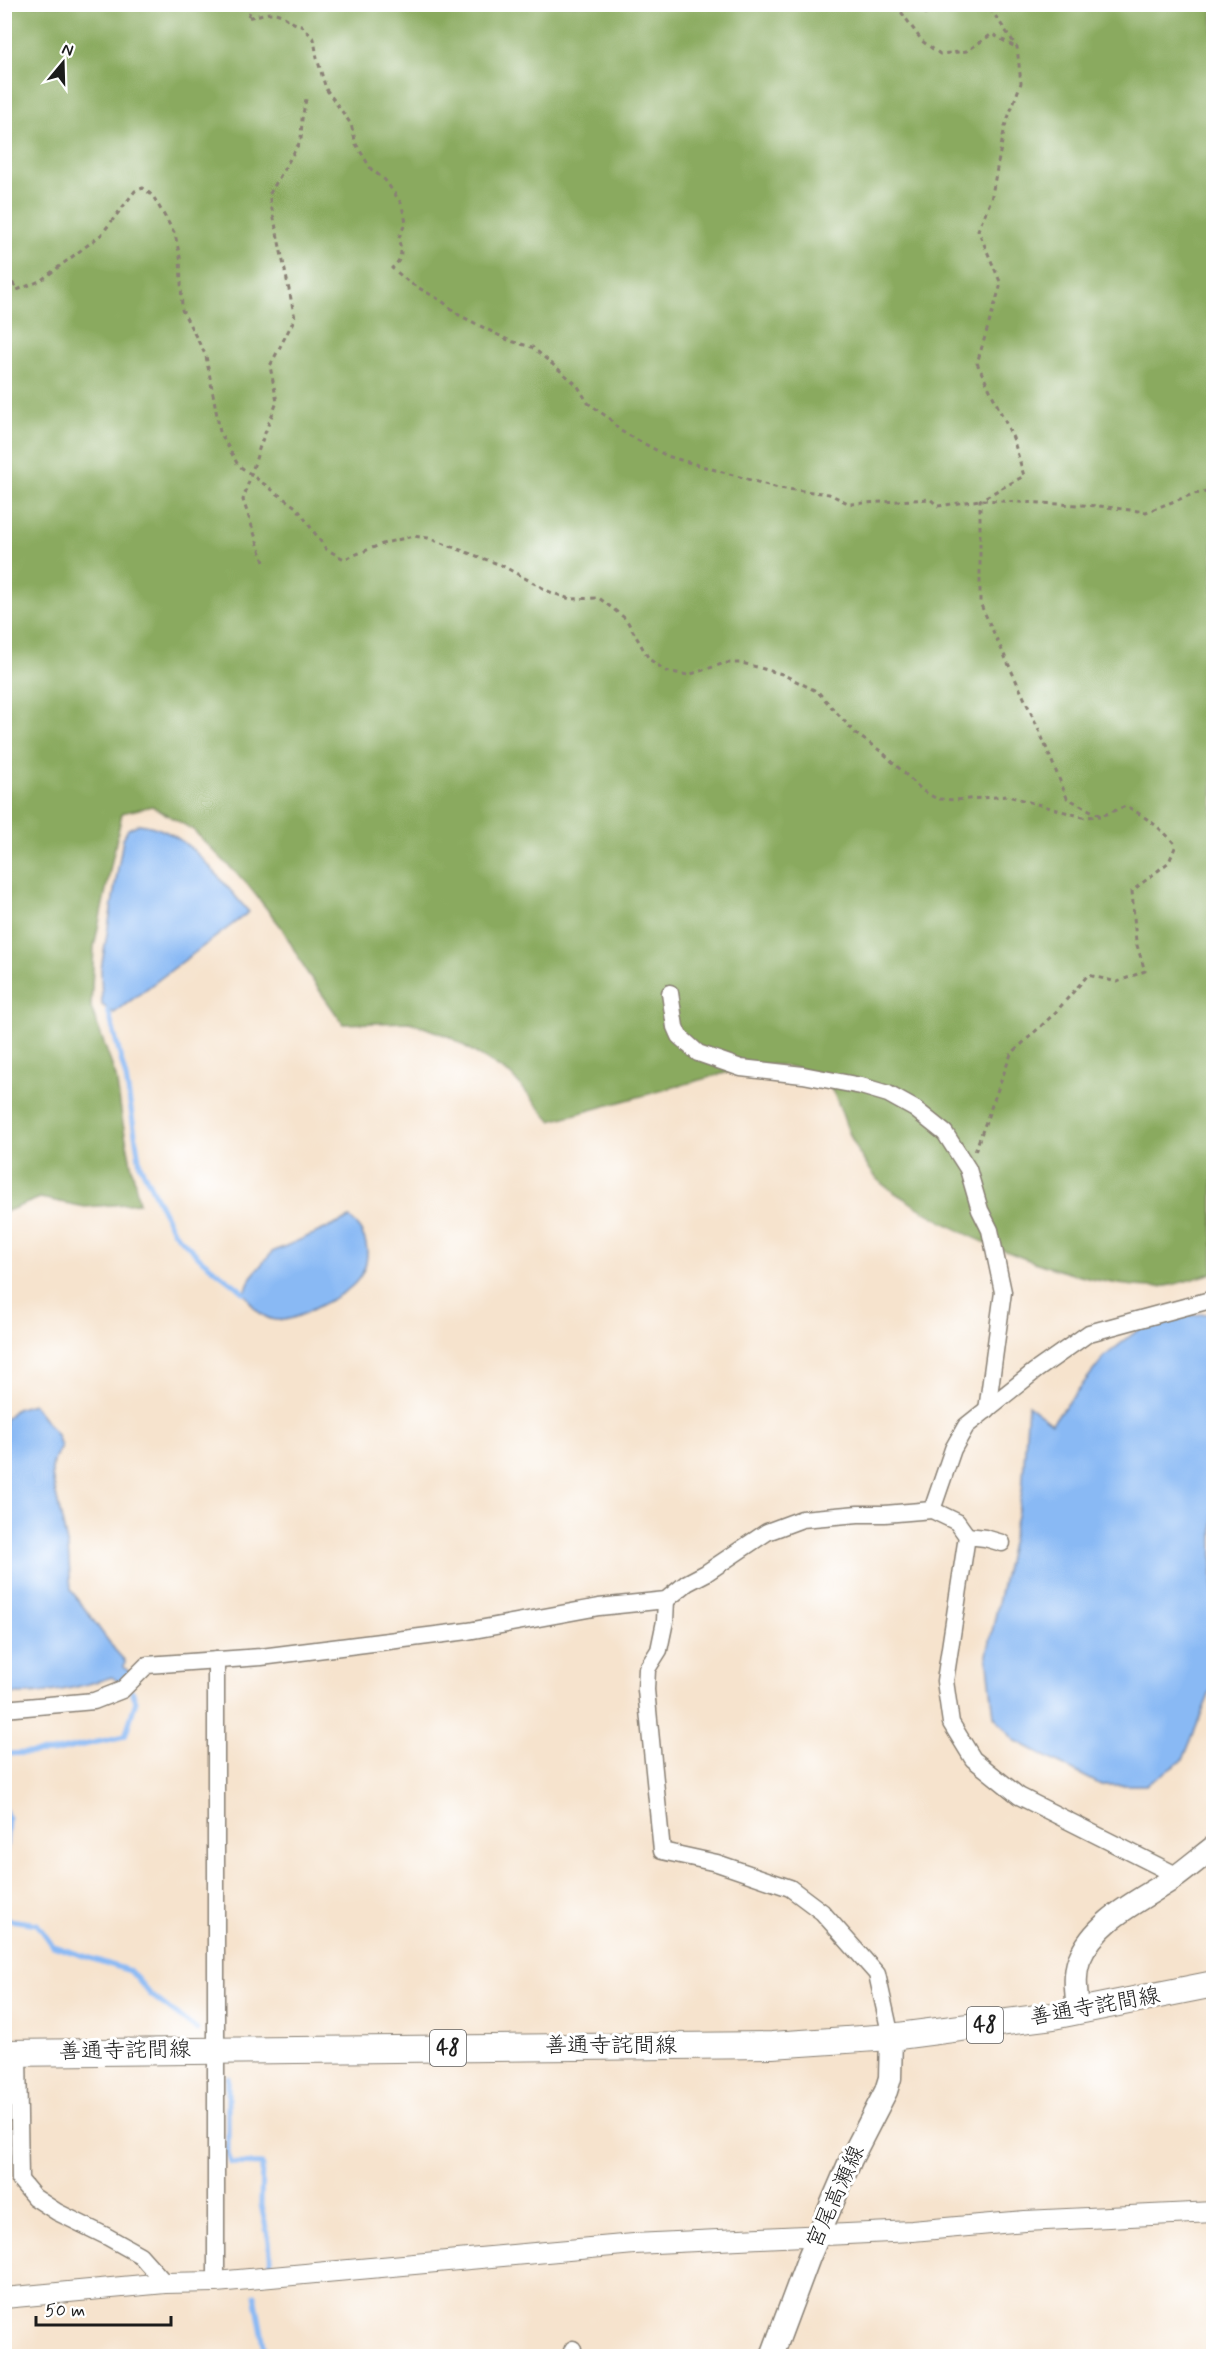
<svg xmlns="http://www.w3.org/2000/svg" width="1218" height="2361" font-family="Mynerve,'Klee One',sans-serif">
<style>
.forest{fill:#8aaa5e;stroke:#53633d;stroke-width:1.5}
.water{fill:#89b9f4;stroke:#526a88;stroke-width:1.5}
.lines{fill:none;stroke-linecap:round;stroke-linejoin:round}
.stream{stroke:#89b9f4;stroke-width:5}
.minor-casing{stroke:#898074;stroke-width:19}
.tertiary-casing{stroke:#898074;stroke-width:22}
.secondary-casing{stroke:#898074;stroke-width:25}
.primary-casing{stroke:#898074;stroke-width:28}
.path{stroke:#898074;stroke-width:3;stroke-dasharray:4.5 4.5;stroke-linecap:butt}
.minor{stroke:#fff;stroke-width:16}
.tertiary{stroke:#fff;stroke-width:20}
.secondary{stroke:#fff;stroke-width:22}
.primary{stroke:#fff;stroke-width:26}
.labels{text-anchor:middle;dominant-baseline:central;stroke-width:6;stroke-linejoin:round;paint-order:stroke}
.shield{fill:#fff;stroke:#606060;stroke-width:1.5}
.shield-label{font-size:21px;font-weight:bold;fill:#1c1c1c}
.street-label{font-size:22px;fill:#1c1c1c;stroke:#fff}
</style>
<rect width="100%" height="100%" fill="#fff"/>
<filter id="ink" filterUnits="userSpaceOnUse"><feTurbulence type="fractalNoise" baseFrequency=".0167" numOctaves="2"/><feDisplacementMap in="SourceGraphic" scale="12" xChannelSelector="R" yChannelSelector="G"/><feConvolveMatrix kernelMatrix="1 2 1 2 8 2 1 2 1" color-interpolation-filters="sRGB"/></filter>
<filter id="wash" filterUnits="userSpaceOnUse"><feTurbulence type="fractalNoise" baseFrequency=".008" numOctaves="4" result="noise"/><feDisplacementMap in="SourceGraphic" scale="24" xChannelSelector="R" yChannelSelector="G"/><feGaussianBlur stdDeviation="1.35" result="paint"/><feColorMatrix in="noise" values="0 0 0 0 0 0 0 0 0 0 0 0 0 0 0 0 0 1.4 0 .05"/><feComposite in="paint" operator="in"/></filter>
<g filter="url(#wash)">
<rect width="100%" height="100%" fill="#f6e3cd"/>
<path class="forest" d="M5,5H1213V1273C1194,1278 1171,1288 1151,1287C1076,1285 967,1241 905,1199C897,1194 886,1188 879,1181C875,1178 872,1171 868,1167C825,1108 857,1066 758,1064L551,1121L511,1075L450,1037L410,1022L343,1024L306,971L282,928L247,884L192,829L152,806L122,813L94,947L91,1007L116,1077L123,1124L139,1203L85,1207L40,1198L5,1212Z"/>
<g class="water">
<path d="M139,824C188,829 218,878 249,912L114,1013L102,1005L101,969L123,839L128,829Z"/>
<path d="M350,1218C372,1238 373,1267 351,1287C342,1295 329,1301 319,1306C304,1314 283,1326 266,1317C257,1313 249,1301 245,1293L251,1277L272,1252Z"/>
<path d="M1213,1313V1685L1183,1760L1146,1785H1101L1014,1740L994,1716L987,1655L1022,1492L1028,1405L1052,1423L1105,1356L1152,1319Z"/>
<path d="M33,1404L57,1435L61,1446L52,1465V1476L68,1548L71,1590L115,1650L125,1661L124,1667L132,1675L121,1684L112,1677C78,1688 40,1697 5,1693V1419L16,1409Z"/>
</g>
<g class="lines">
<g class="stream">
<path d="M108,1010L126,1078L140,1165L173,1231L202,1260L245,1293"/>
<path d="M4,1754L52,1752L125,1736L136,1701L132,1691"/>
<path d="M4,1807L8,1818L4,1874"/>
<path d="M4,1916L10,1920L37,1924L53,1946L130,1971L151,1995L197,2030"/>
<path d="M228,2078V2153L231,2163L262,2164L261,2205L269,2241L271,2267"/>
<path d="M255,2295L266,2356"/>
</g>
</g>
</g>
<g filter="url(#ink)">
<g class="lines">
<g class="minor-casing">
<g id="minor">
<path d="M670,993L675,1027L679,1036L698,1053L741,1068L803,1075L861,1086L888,1094L915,1109L945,1133L968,1169L980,1210L990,1230L1003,1292L987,1410"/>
<path d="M932,1510L953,1449L966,1426L1035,1371L1089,1333L1214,1299"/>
<path d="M967,1536L985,1538L1002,1543"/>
<path d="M666,1600L665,1621L659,1650L647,1669L646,1690L662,1851L717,1863L790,1888L822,1912L877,1974L891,2037"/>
<path d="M216,1660V2282"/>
<path d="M4,1709L94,1701L122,1690L147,1665L261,1657L468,1631L599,1607L666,1600L687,1583L706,1573L767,1532L802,1519L858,1514H885L932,1510L957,1522L967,1536L945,1681L951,1723L973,1759L1019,1796L1178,1876"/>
<path d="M18,2054L20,2180L34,2197L57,2212L106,2236L140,2255L165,2283"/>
<path d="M570,2356L573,2349"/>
</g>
</g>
<g class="tertiary-casing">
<path id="tertiary" d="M4,2298L165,2283L216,2282L634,2244L912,2231L1025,2221L1214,2212"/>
</g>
<g class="secondary-casing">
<g id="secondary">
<path d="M1078,2011C1077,1995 1073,1977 1079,1960C1096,1918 1142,1900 1177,1876C1189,1867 1201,1857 1214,1847"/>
<path d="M772,2356L809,2257L851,2159L886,2091L890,2078L891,2037"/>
</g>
</g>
<g class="primary-casing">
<path id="primary" d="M4,2053L772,2045L891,2037L1053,2016L1214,1984"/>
</g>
<g class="path">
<path d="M254,4L247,18C258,16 272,9 283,16C290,20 292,24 301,25L314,39L317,58L326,89L351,124L356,144L371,169L385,180L401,203L406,222L398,239C403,251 402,260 392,268L410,283L442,301L459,315L510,341L532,347L577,385L588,403L610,419L619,430L667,456L778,488L829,494L850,504L930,499L938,506L980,500L1099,506L1146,512L1193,494L1214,491"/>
<path d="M900,4L899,9L922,41L940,54L967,51L992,34L1015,47"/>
<path d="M918,4L929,17"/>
<path d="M4,284L12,282L17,290L40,281L101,235L135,191L143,188L153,196L175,234L180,257L182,310L206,356L220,432L238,465L297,508L326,549L344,559L385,543L413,536L428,538L501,565L550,592L570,599L599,598L626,619L649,659L666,671L688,675L725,663H742L782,674L818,692L856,734L882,752L923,791L937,799L955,800L1008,796L1083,817L1101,816"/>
<path d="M264,562L243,500L260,446L277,402L270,366L295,318L269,195L301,140L302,119L306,99"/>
<path d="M975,1151L1011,1054L1054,1014L1088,975L1117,982L1145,971L1136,942L1132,891L1169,862L1176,845C1161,828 1146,817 1126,806L1101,816L1067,798L1039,730L980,603V500L1024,476L1013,438L977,363L1001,284L978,230L991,200L1005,126L1021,83L1017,47L987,4"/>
</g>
<use href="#minor" class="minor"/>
<use href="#tertiary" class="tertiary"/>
<use href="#secondary" class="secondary"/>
<use href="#primary" class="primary"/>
</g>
</g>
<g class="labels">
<g class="shield">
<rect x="967" y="2007" width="36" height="36" rx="4.5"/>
<rect x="430" y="2030" width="36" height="36" rx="4.5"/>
</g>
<g class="shield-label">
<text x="985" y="2025">48</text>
<text x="448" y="2048">48</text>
</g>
<g class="street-label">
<text transform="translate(1095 2007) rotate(-10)">善通寺詫間線</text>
<text x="611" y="2046">善通寺詫間線</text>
<text transform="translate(125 2051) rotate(-1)">善通寺詫間線</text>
<text transform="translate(836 2197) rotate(-66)">宮尾高瀬線</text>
</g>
</g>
<rect width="1218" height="2361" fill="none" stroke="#fff" stroke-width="24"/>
<g transform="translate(63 63) rotate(19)" stroke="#ffffff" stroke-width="4.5" paint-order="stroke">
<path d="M0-4.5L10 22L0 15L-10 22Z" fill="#1c1c1c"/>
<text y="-9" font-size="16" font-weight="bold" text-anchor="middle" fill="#1c1c1c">N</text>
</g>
<path d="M36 2316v9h135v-9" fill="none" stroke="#1c1c1c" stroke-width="3"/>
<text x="45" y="2316" font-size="18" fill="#1c1c1c" stroke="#ffffff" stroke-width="4.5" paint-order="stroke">50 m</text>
</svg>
